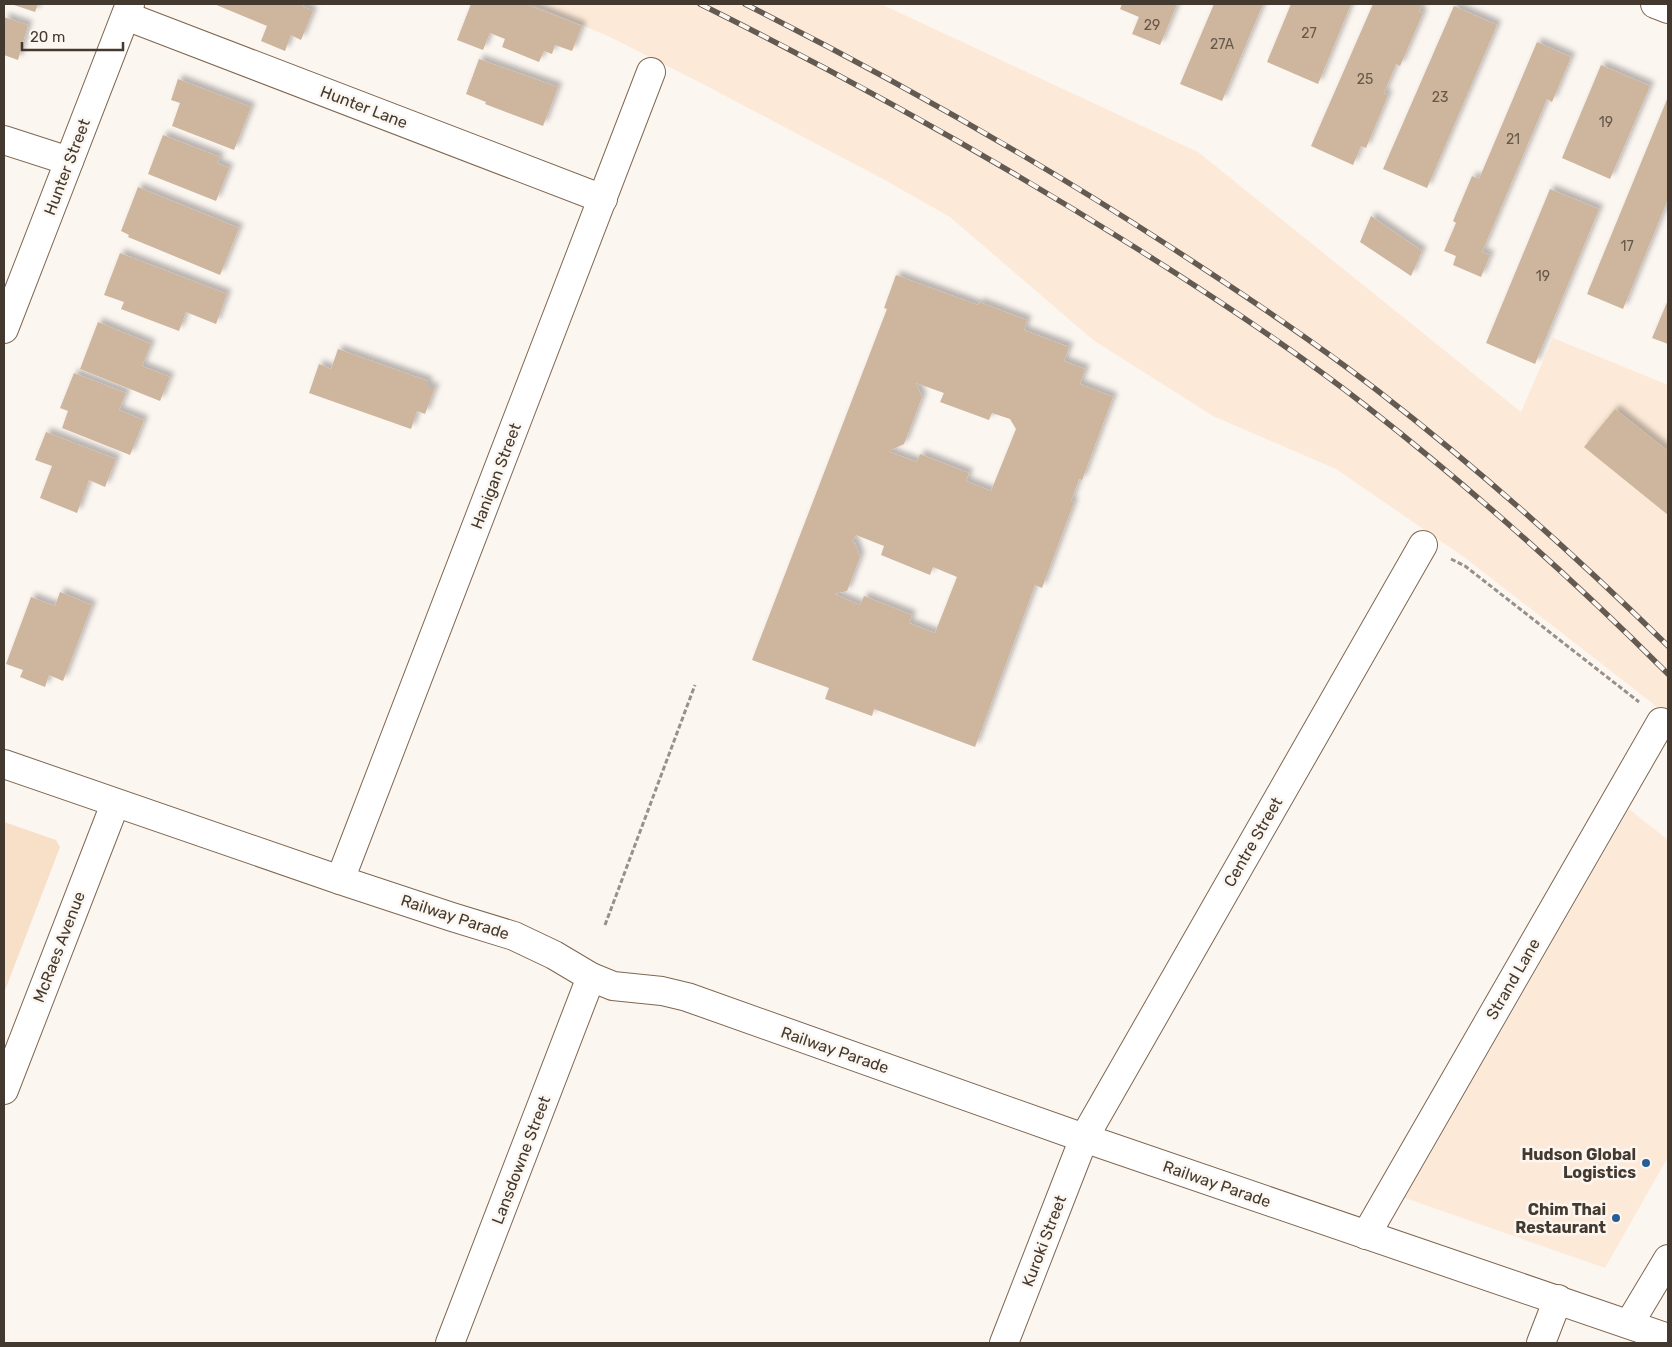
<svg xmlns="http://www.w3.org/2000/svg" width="1672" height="1347" font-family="Rubik,sans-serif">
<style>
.built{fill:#fde9d7}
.green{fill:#f8dfc8}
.building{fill:#ceb59d;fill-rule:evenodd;filter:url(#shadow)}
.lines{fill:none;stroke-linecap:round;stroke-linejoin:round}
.minor-casing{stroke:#7f6751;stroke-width:30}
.path{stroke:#999189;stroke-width:3;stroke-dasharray:5 2.5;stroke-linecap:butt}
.minor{stroke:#fff;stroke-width:28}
.rail-casing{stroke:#635a51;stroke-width:5.5}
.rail{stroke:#fcf6f1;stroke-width:4;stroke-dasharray:11;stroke-linecap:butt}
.poi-dot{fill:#275d96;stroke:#fcf6f1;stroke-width:2}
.labels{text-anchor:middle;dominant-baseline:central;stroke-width:5;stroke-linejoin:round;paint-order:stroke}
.number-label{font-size:14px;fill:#66584a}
.street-label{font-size:16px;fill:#43392f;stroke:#fcf6f1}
.poi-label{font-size:16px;font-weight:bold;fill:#43392f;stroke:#fcf6f1;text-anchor:end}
</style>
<defs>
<filter id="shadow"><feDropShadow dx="4.5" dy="-4.5" stdDeviation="2.5" flood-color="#0004"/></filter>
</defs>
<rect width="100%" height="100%" fill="#fcf6f1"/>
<g class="built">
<path d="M533,4H881L1198,152L1521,412L1553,338L1668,385V719L1661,710L1464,557L1336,469L1213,416L1093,340L950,217L883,179L701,83L610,37Z"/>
<path d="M1629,809L1668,840V1157L1605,1268L1405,1198Z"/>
</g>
<path class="green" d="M4,822L56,840L60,847L4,993Z"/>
<g class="building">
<path d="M11,4H38L35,12Z"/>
<path d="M214,4H304L303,6L313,11L301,40L291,35L285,51L261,41L267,26Z"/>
<path d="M471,4H526L582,26L572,51L555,45L552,54L544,51L539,62L502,47L505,39L490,33L483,50L457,40Z"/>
<path d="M1122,4H1177L1160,45L1132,34L1139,17L1120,9Z"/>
<path d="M1214,4H1263L1222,101L1180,84Z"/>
<path d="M1291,4H1351L1318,84L1267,62Z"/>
<path d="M1373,4H1422L1419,11L1423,13L1400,66L1396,64L1384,93L1388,95L1366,148L1361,146L1353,165L1311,146Z"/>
<path d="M1454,6L1497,25L1427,188L1383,169Z"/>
<path d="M4,17L28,25L18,60L4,55Z"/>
<path d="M1537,42L1571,57L1552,102L1547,99L1482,252L1490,255L1481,277L1453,265L1456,256L1444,251L1456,223L1453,221L1472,176L1479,179Z"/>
<path d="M479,59L558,87L543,126L485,104L486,102L466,94Z"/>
<path d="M1601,65L1650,86L1610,179L1562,158Z"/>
<path d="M178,79L251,107L234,150L172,126L180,103L171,100Z"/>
<path d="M1668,97V199L1623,309L1587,294Z"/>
<path d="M163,135L220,157L217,163L229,168L216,201L148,174Z"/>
<path d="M138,187L239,228L220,275L128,237L129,235L121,231Z"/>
<path d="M1550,189L1599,209L1535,364L1486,343Z"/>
<path d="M1371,216L1422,251L1411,276L1360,242Z"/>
<path d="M120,253L227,294L216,324L186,312L179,331L121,309L124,302L104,295Z"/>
<path d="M896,275L978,305L979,302L1027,320L1024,330L1069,347L1064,361L1085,369L1080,384L1113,397L1082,480L1079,479L1071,501L1074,502L1042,588L1035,585L975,747L874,709L872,716L825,699L829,688L752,660L887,309L884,308ZM916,383L944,393L940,402L989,420L992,413L1010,419L1016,429L991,491L966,481L969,473L920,454L917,462L890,452L891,450L904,444L922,397ZM856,535L884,546L881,555L930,575L933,567L957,577L935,633L909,623L912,615L864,596L860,605L834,594L847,591L860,557L855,543L852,542Z"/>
<path d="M1668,300V344L1652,338Z"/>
<path d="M98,322L151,344L142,366L170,377L160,401L80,369Z"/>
<path d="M338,349L428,381V387H435L425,414L417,411L411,429L309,393L319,364L331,369Z"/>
<path d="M74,373L126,393L119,410L144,420L130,455L62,428L68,411L60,408Z"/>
<path d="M1615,409L1668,451V515L1584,447Z"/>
<path d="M46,432L116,459L105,487L89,480L77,513L40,498L52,466L35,460Z"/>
<path d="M60,592L92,605L63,681L49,675L45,687L20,677L23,670L6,664L31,597L55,606Z"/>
</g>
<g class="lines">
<g class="minor-casing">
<g id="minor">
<path d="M1655,4L1668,9"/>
<path d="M126,16L603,199"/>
<path d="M4,140L69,161"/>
<path d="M4,329L130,4"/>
<path d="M4,764L340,880L452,917L514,936L554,955L591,977L613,986L662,991L687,997L1084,1138L1668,1338"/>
<path d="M340,880L651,72"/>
<path d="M4,1090L115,804"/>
<path d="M1366,1235L1661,722"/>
<path d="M1629,1324L1668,1259"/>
<path d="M450,1343L591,977"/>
<path d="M1004,1343L1084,1138L1423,545"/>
<path d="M1541,1343L1558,1299"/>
</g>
</g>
<g class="path">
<path d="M1451,559L1465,566L1639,702"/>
<path d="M605,925L695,685"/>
</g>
<use href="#minor" class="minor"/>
<g class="rail-casing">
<g id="rail">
<path d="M700,4C849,78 995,159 1136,248C1214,297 1293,349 1366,406C1472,489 1573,579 1668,674"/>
<path d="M745,4C890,77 1032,157 1169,246C1240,292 1311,339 1378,391C1480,470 1576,556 1668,646"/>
</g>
</g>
<use href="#rail" class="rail"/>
</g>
<g class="poi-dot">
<circle cx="1646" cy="1163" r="5"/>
<circle cx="1616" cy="1218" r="5"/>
</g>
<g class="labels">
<g class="number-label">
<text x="1152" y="25">29</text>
<text x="1309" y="33">27</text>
<text x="1222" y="44">27A</text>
<text x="1365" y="79">25</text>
<text x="1440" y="97">23</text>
<text x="1606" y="122">19</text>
<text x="1513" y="139">21</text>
<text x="1627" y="246">17</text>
<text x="1543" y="276">19</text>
</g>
<g class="street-label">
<text transform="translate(364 107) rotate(21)">Hunter Lane</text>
<text transform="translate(67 167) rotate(-69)">Hunter Street</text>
<text transform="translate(496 476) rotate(-69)">Hanigan Street</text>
<text transform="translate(1253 842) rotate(-60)">Centre Street</text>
<text transform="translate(455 917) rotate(18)">Railway Parade</text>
<text transform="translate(59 947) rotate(-69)">McRaes Avenue</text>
<text transform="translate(1513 979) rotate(-60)">Strand Lane</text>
<text transform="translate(835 1050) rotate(19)">Railway Parade</text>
<text transform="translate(521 1160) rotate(-69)">Lansdowne Street</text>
<text transform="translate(1217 1184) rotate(19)">Railway Parade</text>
<text transform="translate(1044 1241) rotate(-69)">Kuroki Street</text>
</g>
<g class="poi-label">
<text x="1636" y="1154">Hudson Global<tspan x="1636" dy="18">Logistics</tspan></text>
<text x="1606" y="1209">Chim Thai<tspan x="1606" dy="18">Restaurant</tspan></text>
</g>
</g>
<rect width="1672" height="1347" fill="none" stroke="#43392f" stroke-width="10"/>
<path d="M22 42v8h101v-8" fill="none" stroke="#43392f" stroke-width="2.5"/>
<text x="30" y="42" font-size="15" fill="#43392f" stroke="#fcf6f1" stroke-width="4" paint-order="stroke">20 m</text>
</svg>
